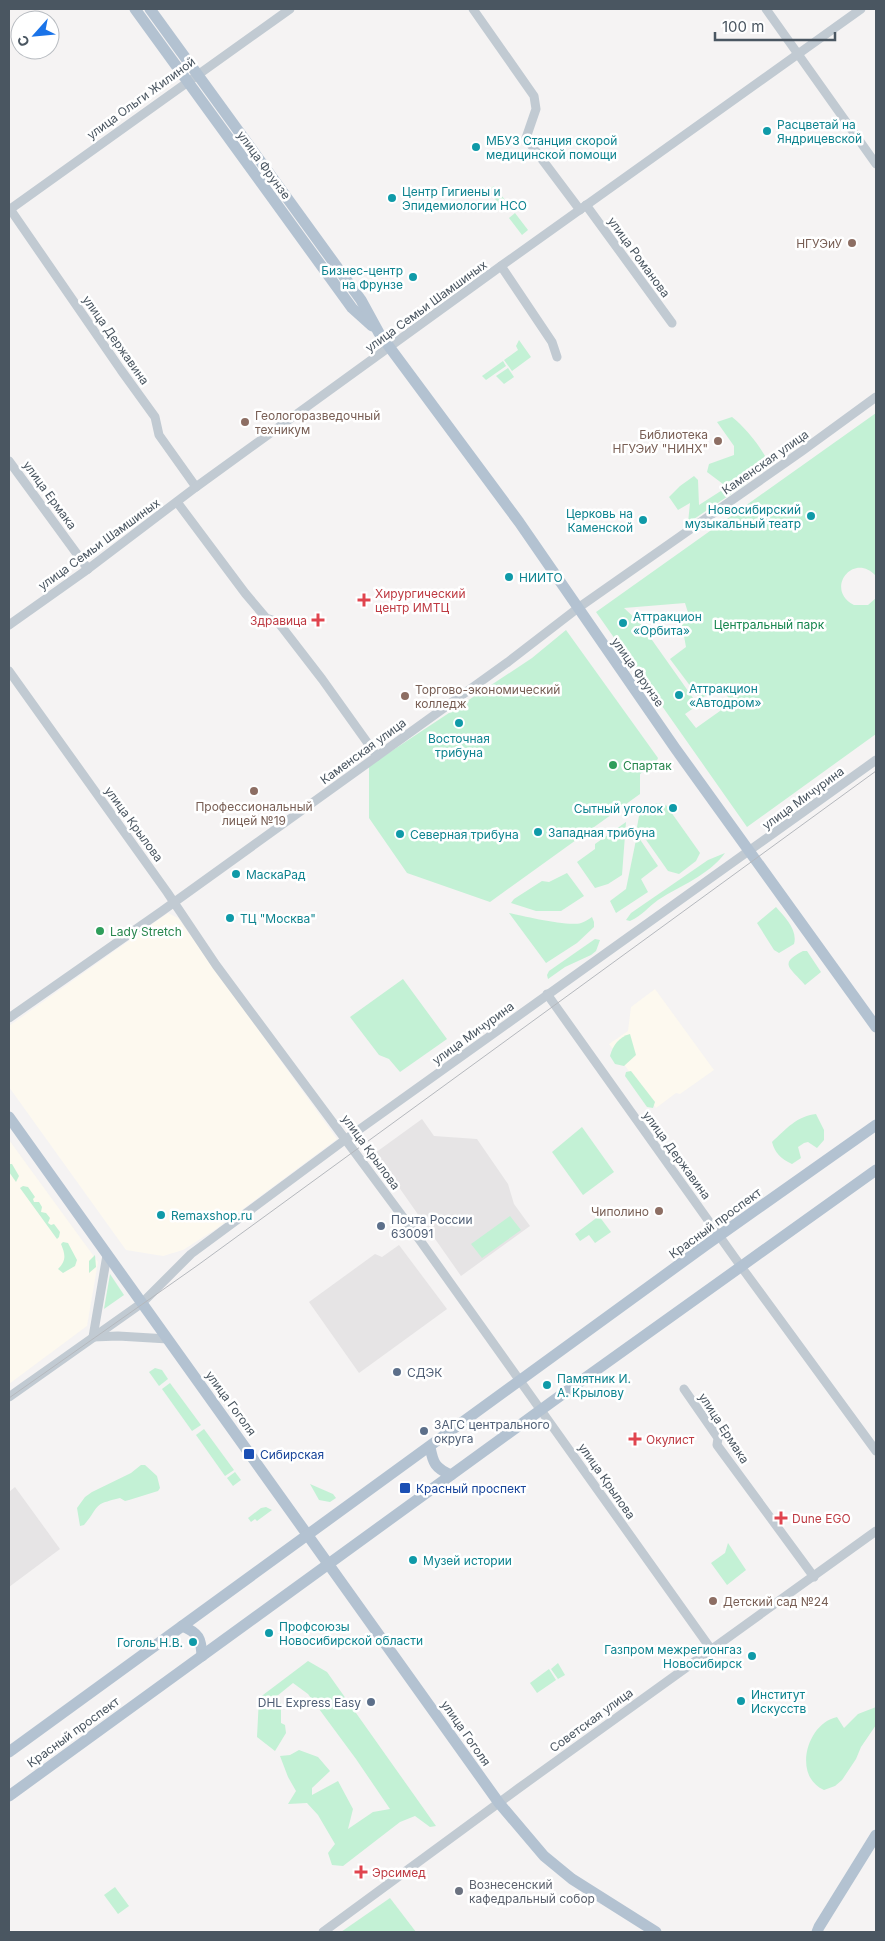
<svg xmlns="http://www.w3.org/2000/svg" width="885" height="1941" font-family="Inter,sans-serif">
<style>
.commercial{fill:#fdf9ef}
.education{fill:#e6e4e5}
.green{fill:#c3f1d5;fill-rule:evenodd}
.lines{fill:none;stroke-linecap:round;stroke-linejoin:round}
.minor{stroke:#c1cad2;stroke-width:9}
.major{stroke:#b3c2d1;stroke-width:11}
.tram{stroke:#b5b8bd;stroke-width:1}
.culture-dot{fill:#0f9aa8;stroke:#fff;stroke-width:2}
.education-dot{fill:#8d6e63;stroke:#fff;stroke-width:2}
.health-dot{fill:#e0444e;stroke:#fff;stroke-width:2}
.leisure-dot{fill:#2e9e5b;stroke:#fff;stroke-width:2}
.service-dot{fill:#5c6f8a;stroke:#fff;stroke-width:2}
.transit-dot{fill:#1a4fb4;stroke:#fff;stroke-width:2}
.worship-dot{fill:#6b7280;stroke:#fff;stroke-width:2}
.labels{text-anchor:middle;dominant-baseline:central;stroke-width:5;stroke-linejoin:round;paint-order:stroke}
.street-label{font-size:12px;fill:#4a5661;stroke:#fff}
.culture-label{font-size:12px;fill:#0d838f;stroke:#fff;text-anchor:start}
.education-label{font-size:12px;fill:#785e54;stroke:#fff;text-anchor:end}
.health-label{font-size:12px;fill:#be3a42;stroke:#fff;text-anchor:start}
.park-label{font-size:12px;fill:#17864f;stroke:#fff}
.leisure-label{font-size:12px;fill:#27864d;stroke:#fff;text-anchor:start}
.service-label{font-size:12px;fill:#4e5e75;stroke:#fff;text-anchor:start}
.transit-label{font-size:12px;fill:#164399;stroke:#fff;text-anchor:start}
.worship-label{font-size:12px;fill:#5b616d;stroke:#fff;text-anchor:start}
</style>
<rect width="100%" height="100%" fill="#f5f3f3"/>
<g class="commercial">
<path d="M168,913L178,918L337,1139L216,1229L183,1250L163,1256L126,1250L9,1087V1026Z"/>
<path d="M655,989L714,1070L680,1094L676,1093L656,1108L609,1044L628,1031L631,1007Z"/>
<path d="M9,1140L98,1262L87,1326L9,1384Z"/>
</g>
<g class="education">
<path d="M422,1119L434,1136L477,1139L508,1184L514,1204L530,1226L461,1276L375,1153Z"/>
<path d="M399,1245L447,1309L359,1373L309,1302L375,1254L382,1257Z"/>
<path d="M15,1487L60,1549L9,1587V1492Z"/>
</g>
<g class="green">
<path d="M494,186L505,200L499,204L488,190Z"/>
<path d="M515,213L528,230L522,235L509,218Z"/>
<path d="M519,340L531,357L512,371L504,360L518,350L516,346Z"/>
<path d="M503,361L506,366L486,380L482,376Z"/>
<path d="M508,368L514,377L504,384L496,376Z"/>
<path d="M876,413V576C853,551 824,590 854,605H868L876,598V734L747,827L596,612ZM685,603L690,619L682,625L686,647L670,659L700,699L721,687L730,700L727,706L696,728L685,714L698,705L640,623L624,608Z"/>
<path d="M732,417C744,426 765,451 769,465L743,486L688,523L690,503L678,510L669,497L680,486L694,476L698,480L699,505L727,487L707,472L709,464L734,455V446L717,422Z"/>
<path d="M566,630L658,758L656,763L640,774V794L490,902L407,873L369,818V766L532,658Z"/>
<path d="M657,803L666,805L700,853L696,861L679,874L668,871L637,827L639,816Z"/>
<path d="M626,822L622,875L608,884L595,888L577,862L595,849V844Z"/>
<path d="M637,835L658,866L641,879L648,892L616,913L610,901L626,889Z"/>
<path d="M725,853C709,875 680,886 658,900C647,908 643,915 630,921L626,920L631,913L708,860Z"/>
<path d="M567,873L584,896L561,911H536L511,903L514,899L542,881L549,882Z"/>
<path d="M776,907C785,917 798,930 794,944L779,953L774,950L757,923Z"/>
<path d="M509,913C524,916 568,927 581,923C584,922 589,919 592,917L594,922V927L577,943L546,963Z"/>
<path d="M595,939L600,940L596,951L591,955L565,967L548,979L547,975L549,971Z"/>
<path d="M803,951H807L821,972L805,985C790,967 778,964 803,951Z"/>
<path d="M403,979L447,1039L400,1072L389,1059L379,1055L350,1017Z"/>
<path d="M630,1034L636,1055L624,1066L615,1064L610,1056C613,1045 619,1037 630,1034Z"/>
<path d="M631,1071L655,1102L653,1108L647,1107L625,1076L626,1072Z"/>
<path d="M816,1114L824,1130V1140L817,1148L808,1142L804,1143L798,1147L801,1158L792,1164C781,1159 775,1153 772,1142C786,1129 797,1116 816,1114Z"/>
<path d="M582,1127L614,1172L583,1195L552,1152Z"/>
<path d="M9,1164H12L19,1176L16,1182L9,1172Z"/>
<path d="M23,1186L28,1187L35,1197L33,1199L34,1202H39L42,1207L41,1212L46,1213L50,1218L48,1223L51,1225L54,1224L60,1232L59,1237L57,1239L20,1188Z"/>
<path d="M510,1216L521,1230L482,1258L471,1244Z"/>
<path d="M599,1216L611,1232L595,1243L589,1235L580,1241L575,1234Z"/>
<path d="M63,1242L68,1243L77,1260L75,1266L63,1273L58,1269C67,1260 65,1254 61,1244Z"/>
<path d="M95,1255L96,1267L89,1273V1261Z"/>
<path d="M110,1274L124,1295L104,1309Z"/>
<path d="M155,1368L162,1370L168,1379L159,1386L149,1372Z"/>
<path d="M170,1383L201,1425L192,1431L162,1389Z"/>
<path d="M204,1429L234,1470L225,1476L196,1435Z"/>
<path d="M141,1465H145L157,1476L160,1488L158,1491L129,1500L125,1501L120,1498C91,1505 101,1505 84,1525L80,1526L77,1508L85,1497L92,1492L131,1473Z"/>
<path d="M235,1472L241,1480L233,1486L227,1478Z"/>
<path d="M310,1484L333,1494L336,1498L330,1502L319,1500Z"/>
<path d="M266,1507L272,1510L257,1521L255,1519L251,1522L248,1518L261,1508Z"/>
<path d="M728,1543L746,1570L727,1585L711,1563L725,1553Z"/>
<path d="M308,1661L327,1672L436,1826L430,1827L415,1816L400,1822L343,1866L332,1865L328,1853L335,1844L318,1815L307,1803L288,1804L296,1791L288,1777L280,1756L290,1755L299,1750L318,1757L330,1771L312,1788V1795L338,1781L353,1809L348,1829L373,1812L390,1809L356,1759L308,1694L293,1683L277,1696L281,1704V1723L285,1725L286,1733L275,1751L257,1737L259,1698Z"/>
<path d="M558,1663L565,1675L558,1679L551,1669Z"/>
<path d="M549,1669L556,1680L537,1693L530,1683Z"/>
<path d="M876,1707V1725L861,1747L856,1759L842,1780L835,1786L824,1790C792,1776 807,1723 837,1717L844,1728L858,1714Z"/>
<path d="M115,1887L129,1906L118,1914L104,1895Z"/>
<path d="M390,1898L416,1932H341Z"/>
</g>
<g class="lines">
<g class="minor">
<path d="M473,9L534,96L536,109L526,138L580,210"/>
<path d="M766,9L876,164"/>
<path d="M586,205L672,323"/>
<path d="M10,209L121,370L155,417L159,435L196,487"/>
<path d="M9,210L290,9"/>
<path d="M501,266L552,342L557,357"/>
<path d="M9,461L88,569"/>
<path d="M177,502L245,593L266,618L278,622L322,679L377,756"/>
<path d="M9,625L88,569L196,487L501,266L861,9"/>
<path d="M9,671L167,892L216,965L414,1232L711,1649"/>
<path d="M547,994L745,1272L876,1451"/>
<path d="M9,1018L162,911L508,662L578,608L802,451L876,397"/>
<path d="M107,1255L93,1337L118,1336L168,1339"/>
<path d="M684,1389L718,1438L717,1445L814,1577"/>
<path d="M9,1397L142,1303L191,1254L346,1139L876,760"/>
<path d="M323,1932L519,1788L876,1531"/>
</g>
<g class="major">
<path d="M135,9L352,308L372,326"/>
<path d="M150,9L361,300L379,333L519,522L675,748L876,1027"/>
<path d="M9,1117L499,1803L544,1856L572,1879L656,1932"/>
<path d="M430,1447C433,1463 435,1468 451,1475"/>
<path d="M182,1626C199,1633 201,1638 202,1656"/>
<path d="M9,1752L706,1245L876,1125"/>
<path d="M9,1796L553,1401L876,1170"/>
<path d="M817,1932L819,1927L876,1835"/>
</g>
<path class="tram" d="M9,1398L198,1265L876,771"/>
</g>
<g class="culture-dot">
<circle cx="767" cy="131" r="5"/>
<circle cx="476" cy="147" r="5"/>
<circle cx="392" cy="198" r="5"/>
<circle cx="413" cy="277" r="5"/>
<circle cx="811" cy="516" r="5"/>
<circle cx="643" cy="520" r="5"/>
<circle cx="509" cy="577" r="5"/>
<circle cx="623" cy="623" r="5"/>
<circle cx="679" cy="695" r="5"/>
<circle cx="459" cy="723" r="5"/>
<circle cx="673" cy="808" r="5"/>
<circle cx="538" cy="832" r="5"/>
<circle cx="400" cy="834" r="5"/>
<circle cx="236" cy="874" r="5"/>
<circle cx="230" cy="918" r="5"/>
<circle cx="161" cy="1215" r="5"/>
<circle cx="547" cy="1385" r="5"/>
<circle cx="413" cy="1560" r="5"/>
<circle cx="269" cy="1633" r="5"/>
<circle cx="193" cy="1642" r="5"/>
<circle cx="752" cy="1656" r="5"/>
<circle cx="741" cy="1701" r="5"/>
</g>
<g class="education-dot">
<circle cx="852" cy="243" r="5"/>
<circle cx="245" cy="422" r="5"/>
<circle cx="718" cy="441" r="5"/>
<circle cx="405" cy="696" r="5"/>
<circle cx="254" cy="791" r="5"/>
<circle cx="659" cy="1211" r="5"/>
<circle cx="713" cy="1601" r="5"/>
</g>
<g class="health-dot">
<path d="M361.5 592.5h5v5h5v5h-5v5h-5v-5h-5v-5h5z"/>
<path d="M315.5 612.5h5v5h5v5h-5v5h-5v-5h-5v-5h5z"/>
<path d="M632.5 1431.5h5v5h5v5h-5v5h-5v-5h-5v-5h5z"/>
<path d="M778.5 1510.5h5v5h5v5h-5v5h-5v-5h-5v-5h5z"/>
<path d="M358.5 1864.5h5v5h5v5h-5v5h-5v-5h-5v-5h5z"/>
</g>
<g class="leisure-dot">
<circle cx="613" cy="765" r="5"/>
<circle cx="100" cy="931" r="5"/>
</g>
<g class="service-dot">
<circle cx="381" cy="1226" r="5"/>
<circle cx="397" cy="1372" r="5"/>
<circle cx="424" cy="1431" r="5"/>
<circle cx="371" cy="1702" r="5"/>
</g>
<g class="transit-dot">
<rect x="243" y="1448" width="12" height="12" rx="2.5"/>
<rect x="399" y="1482" width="12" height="12" rx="2.5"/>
</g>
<circle class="worship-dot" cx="459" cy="1891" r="5"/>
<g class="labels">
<g class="street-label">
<text transform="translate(141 98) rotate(-36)">улица Ольги Жилиной</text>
<text transform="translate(264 165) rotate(54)">улица Фрунзе</text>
<text transform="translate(639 257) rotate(54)">улица Романова</text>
<text transform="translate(426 306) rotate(-36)">улица Семьи Шамшиных</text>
<text transform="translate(116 340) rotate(55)">улица Державина</text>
<text transform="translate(765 462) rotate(-35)">Каменская улица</text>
<text transform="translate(50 495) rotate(54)">улица Ермака</text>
<text transform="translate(99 544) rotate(-36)">улица Семьи Шамшиных</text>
<text transform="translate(638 672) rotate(55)">улица Фрунзе</text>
<text transform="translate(363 751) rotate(-36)">Каменская улица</text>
<text transform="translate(803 798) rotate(-36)">улица Мичурина</text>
<text transform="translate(134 824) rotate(54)">улица Крылова</text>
<text transform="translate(473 1033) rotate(-36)">улица Мичурина</text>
<text transform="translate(371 1152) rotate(54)">улица Крылова</text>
<text transform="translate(677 1155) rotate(54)">улица Державина</text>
<text transform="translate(715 1223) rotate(-36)">Красный проспект</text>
<text transform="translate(231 1403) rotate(54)">улица Гоголя</text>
<text transform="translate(724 1428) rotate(57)">улица Ермака</text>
<text transform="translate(607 1481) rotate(55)">улица Крылова</text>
<text transform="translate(591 1720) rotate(-36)">Советская улица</text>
<text transform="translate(73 1732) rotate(-36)">Красный проспект</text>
<text transform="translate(466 1733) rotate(55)">улица Гоголя</text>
</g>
<g class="culture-label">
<text x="777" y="124">Расцветай на<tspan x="777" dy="14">Яндрицевской</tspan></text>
<text x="486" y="140">МБУЗ Станция скорой<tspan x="486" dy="14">медицинской помощи</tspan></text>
<text x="402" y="191">Центр Гигиены и<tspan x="402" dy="14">Эпидемиологии НСО</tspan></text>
<text x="403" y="270" text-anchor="end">Бизнес-центр<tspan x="403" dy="14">на Фрунзе</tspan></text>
<text x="801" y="509" text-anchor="end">Новосибирский<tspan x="801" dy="14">музыкальный театр</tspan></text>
<text x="633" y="513" text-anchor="end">Церковь на<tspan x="633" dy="14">Каменской</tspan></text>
<text x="519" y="577">НИИТО</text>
<text x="633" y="616">Аттракцион<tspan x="633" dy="14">«Орбита»</tspan></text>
<text x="689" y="688">Аттракцион<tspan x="689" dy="14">«Автодром»</tspan></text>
<text x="459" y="738" text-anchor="middle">Восточная<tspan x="459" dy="14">трибуна</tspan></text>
<text x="663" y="808" text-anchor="end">Сытный уголок</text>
<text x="548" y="832">Западная трибуна</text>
<text x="410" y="834">Северная трибуна</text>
<text x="246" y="874">МаскаРад</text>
<text x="240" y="918">ТЦ "Москва"</text>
<text x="171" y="1215">Remaxshop.ru</text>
<text x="557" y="1378">Памятник И.<tspan x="557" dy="14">А. Крылову</tspan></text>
<text x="423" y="1560">Музей истории</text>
<text x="279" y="1626">Профсоюзы<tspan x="279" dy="14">Новосибирской области</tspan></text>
<text x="183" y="1642" text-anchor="end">Гоголь Н.В.</text>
<text x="742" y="1649" text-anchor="end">Газпром межрегионгаз<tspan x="742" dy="14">Новосибирск</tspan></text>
<text x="751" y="1694">Институт<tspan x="751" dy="14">Искусств</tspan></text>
</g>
<g class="education-label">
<text x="842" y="243">НГУЭиУ</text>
<text x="255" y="415" text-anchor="start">Геологоразведочный<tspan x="255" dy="14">техникум</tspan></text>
<text x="708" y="434">Библиотека<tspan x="708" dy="14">НГУЭиУ "НИНХ"</tspan></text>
<text x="415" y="689" text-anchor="start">Торгово-экономический<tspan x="415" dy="14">колледж</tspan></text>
<text x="254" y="806" text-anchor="middle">Профессиональный<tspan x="254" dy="14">лицей №19</tspan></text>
<text x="649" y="1211">Чиполино</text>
<text x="723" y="1601" text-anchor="start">Детский сад №24</text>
</g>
<g class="health-label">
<text x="375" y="593">Хирургический<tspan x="375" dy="14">центр ИМТЦ</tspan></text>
<text x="307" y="620" text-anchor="end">Здравица</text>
<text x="646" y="1439">Окулист</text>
<text x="792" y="1518">Dune EGO</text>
<text x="372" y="1872">Эрсимед</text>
</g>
<g class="park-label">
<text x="769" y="624">Центральный парк</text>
</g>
<g class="leisure-label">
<text x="623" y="765">Спартак</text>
<text x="110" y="931">Lady Stretch</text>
</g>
<g class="service-label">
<text x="391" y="1219">Почта России<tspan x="391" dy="14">630091</tspan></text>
<text x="407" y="1372">СДЭК</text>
<text x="434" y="1424">ЗАГС центрального<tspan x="434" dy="14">округа</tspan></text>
<text x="361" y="1702" text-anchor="end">DHL Express Easy</text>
</g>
<g class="transit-label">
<text x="260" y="1454">Сибирская</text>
<text x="416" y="1488">Красный проспект</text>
</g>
<g class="worship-label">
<text x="469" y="1884">Вознесенский<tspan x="469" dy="14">кафедральный собор</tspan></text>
</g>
</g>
<rect width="885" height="1941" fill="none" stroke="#4a5661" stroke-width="20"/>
<g transform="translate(35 35) rotate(243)"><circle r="24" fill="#ffffff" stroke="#b7bbc0"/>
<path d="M0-4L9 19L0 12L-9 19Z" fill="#1a73e8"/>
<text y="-8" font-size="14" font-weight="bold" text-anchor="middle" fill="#4a5661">С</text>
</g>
<path d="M715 32v8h120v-8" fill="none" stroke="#4a5661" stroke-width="2.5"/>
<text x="722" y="32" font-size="15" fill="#4a5661" stroke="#ffffff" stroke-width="4" paint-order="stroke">100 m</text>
</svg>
